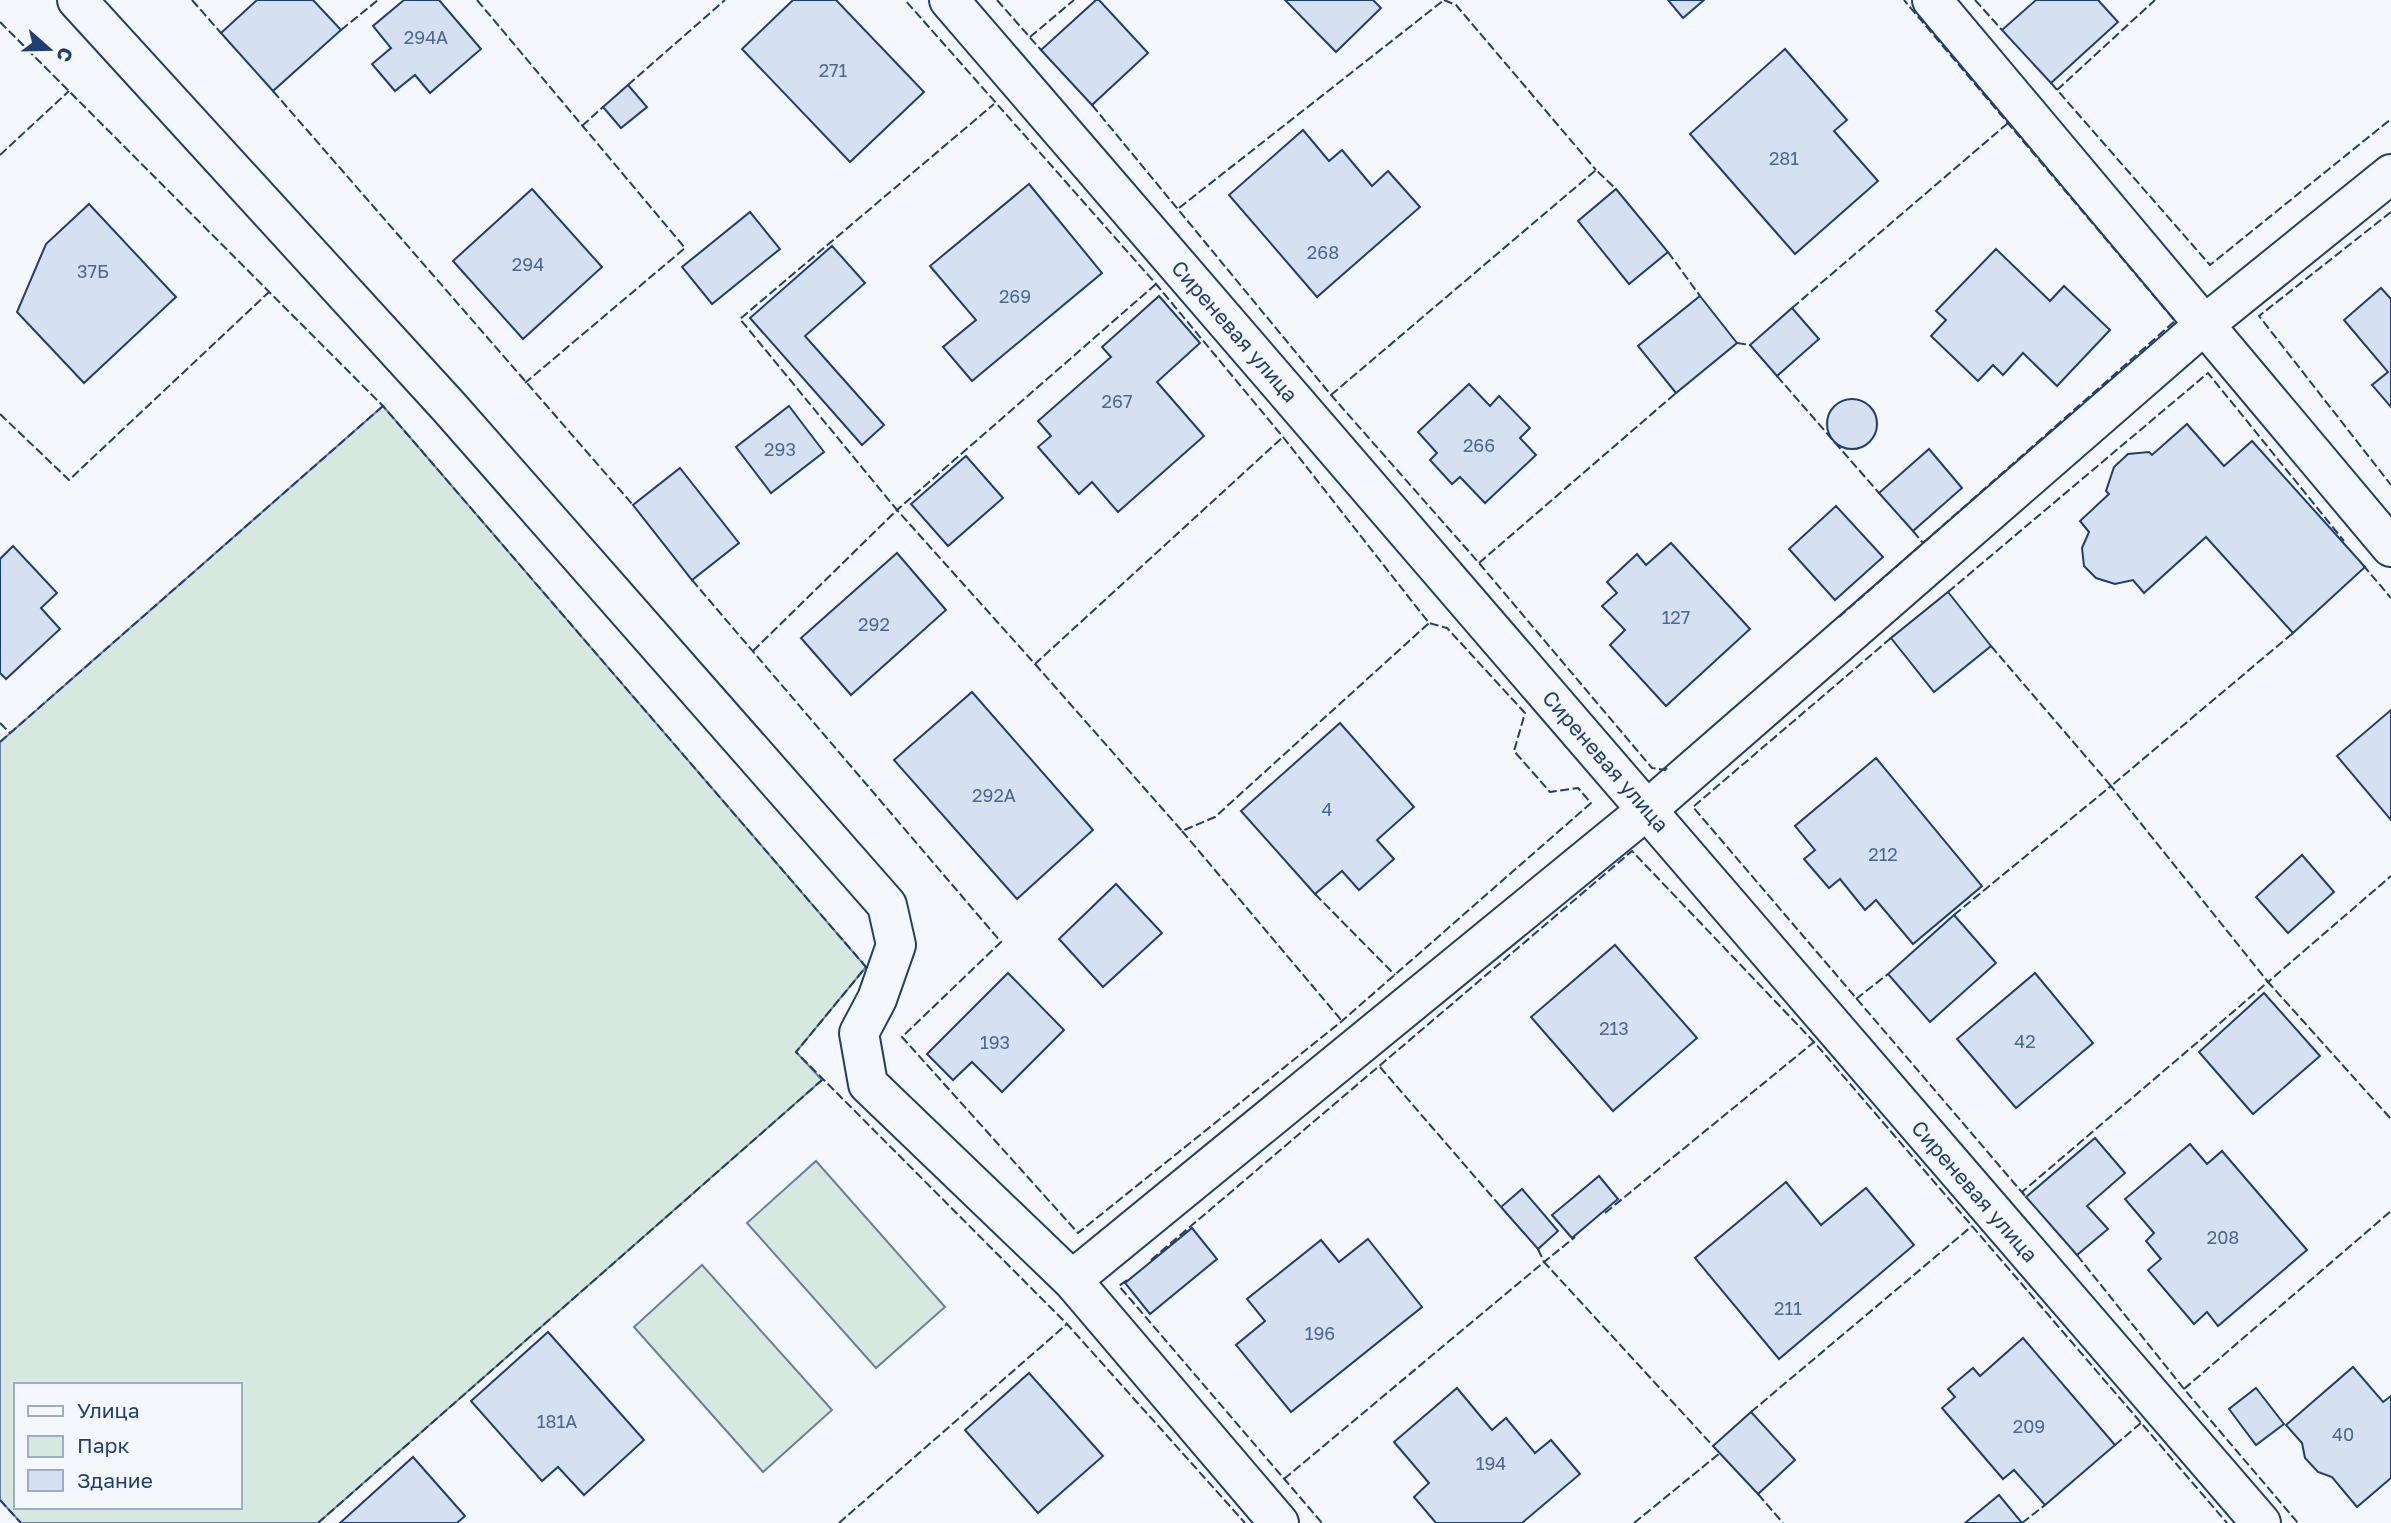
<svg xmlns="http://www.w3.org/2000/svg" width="2391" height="1523" font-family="'Golos Text',sans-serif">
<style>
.green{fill:#d7e8df;stroke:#687fa3;stroke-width:2;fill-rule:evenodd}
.building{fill:#d5e0f0;stroke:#1d3f73;stroke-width:2}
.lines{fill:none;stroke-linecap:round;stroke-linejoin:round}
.street-casing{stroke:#1d3f73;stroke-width:42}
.street{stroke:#f4f7fb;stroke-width:38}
.fence{stroke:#1d3f73;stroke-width:2;stroke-dasharray:9 3.5;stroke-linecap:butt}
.labels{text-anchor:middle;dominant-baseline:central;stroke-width:5;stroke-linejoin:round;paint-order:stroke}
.number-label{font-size:18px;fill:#4b6792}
.street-label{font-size:21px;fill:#1d3f73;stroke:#f4f7fb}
</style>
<rect width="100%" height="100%" fill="#f4f7fb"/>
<g class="green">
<path d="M383,406L866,967L796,1052L822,1080L318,1523H21L0,1500V742ZM16,1385H240V1507H16Z"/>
<path d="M816,1161L945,1307L876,1368L747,1223Z"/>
<path d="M702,1265L832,1410L763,1472L634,1327Z"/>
</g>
<g class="building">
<path d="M257,0H313L341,30L273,91L221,33Z"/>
<path d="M404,0H439L481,49L430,93L415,75L395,91L372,64L391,48L373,26Z"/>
<path d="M793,0H836L924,92L850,162L742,49Z"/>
<path d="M1096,0H1099L1148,53L1092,105L1041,50Z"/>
<path d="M1285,0H1373L1381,8L1336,52Z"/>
<path d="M1668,0H1704L1683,18Z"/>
<path d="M2036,0H2098L2118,22L2051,83L2002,30Z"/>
<path d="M1785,49L1847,120L1834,131L1878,181L1795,254L1690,134Z"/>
<path d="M628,85L647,107L621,128L603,107Z"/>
<path d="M1303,130L1329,161L1342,150L1372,186L1388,171L1420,207L1317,297L1229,195Z"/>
<path d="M1029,184L1102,273L972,381L943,347L976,320L930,266Z"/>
<path d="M532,189L602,267L523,339L453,261Z"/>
<path d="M1616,189L1668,252L1629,284L1578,221Z"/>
<path d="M89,204L176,297L84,383L17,312L46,244Z"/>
<path d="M750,212L780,249L712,304L682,267Z"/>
<path d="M832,246L865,283L805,336L884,425L862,445L750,318Z"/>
<path d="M1996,249L2050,301L2064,286L2110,330L2057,386L2023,353L2003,375L1993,365L1978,381L1931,336L1946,320L1936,311Z"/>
<path d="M2381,288L2391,299V407L2372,385L2388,372L2344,320Z"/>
<path d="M1159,296L1200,343L1157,382L1204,436L1118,512L1092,482L1079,494L1038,447L1051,436L1038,421L1111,357L1102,347Z"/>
<path d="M1700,296L1737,343L1676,393L1638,346Z"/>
<path d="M1792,308L1819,339L1777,376L1750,345Z"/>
<path d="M1469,384L1490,406L1499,396L1530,428L1520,438L1536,455L1485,503L1460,477L1452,484L1430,460L1437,453L1418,432Z"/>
<circle cx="1852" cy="424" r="25"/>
<path d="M789,406L824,452L771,493L736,447Z"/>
<path d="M2187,424L2224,466L2252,441L2365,567L2293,633L2206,537L2144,593L2133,580L2115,584L2096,578L2084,566L2082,548L2089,532L2080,521L2109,494L2106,491L2114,467L2128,454L2149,452L2152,455Z"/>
<path d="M1929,449L1962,488L1913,531L1879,493Z"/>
<path d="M966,456L1003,498L948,546L911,504Z"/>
<path d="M680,468L739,543L692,580L633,505Z"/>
<path d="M1836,506L1883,557L1835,600L1789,549Z"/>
<path d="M1671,543L1750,629L1666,706L1610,645L1625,630L1602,606L1617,593L1607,582L1637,554L1646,565Z"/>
<path d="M13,546L57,593L41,608L60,629L6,679L0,673V559Z"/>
<path d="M897,553L946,610L851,695L801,638Z"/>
<path d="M1948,592L1991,646L1934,692L1891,638Z"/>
<path d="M972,692L1093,830L1017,899L894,760Z"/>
<path d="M2391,710V820L2337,756Z"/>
<path d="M1340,723L1414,807L1377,840L1394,859L1359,890L1342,871L1315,894L1241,811Z"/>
<path d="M1876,758L1982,886L1913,944L1876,900L1865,910L1840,879L1829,888L1804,859L1815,850L1795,826Z"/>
<path d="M2302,855L2334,892L2288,933L2256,897Z"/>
<path d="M1116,884L1162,933L1103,987L1059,939Z"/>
<path d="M1954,915L1996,963L1930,1022L1888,974Z"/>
<path d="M1615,945L1697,1038L1613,1111L1531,1017Z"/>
<path d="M1008,973L1064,1030L1002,1092L972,1062L953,1080L927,1054Z"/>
<path d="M2035,973L2093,1043L2016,1108L1957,1039Z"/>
<path d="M2264,993L2320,1056L2253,1114L2199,1052Z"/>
<path d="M2095,1138L2125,1173L2087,1206L2108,1229L2077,1255L2026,1197Z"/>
<path d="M2190,1144L2207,1164L2222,1151L2307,1250L2218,1326L2207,1312L2194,1324L2148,1270L2161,1259L2146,1241L2154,1233L2125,1199Z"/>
<path d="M1599,1176L1618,1199L1572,1238L1552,1215Z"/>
<path d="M1786,1182L1821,1225L1866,1188L1914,1245L1779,1359L1695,1258Z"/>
<path d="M1522,1189L1558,1231L1538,1249L1501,1207Z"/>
<path d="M1192,1228L1217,1259L1150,1314L1125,1283Z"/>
<path d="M1368,1239L1422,1307L1291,1412L1236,1345L1265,1321L1247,1299L1321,1240L1339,1262Z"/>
<path d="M548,1332L644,1440L584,1495L558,1467L542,1481L471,1401Z"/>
<path d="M2023,1338L2115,1445L2045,1505L2014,1470L2003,1479L1942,1408L1955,1397L1948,1389L1973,1368L1980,1376Z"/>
<path d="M2353,1367L2383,1402L2391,1396V1478L2357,1507L2332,1477L2318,1472L2305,1458L2302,1443L2286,1425Z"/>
<path d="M1029,1373L1103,1456L1038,1513L965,1430Z"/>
<path d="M1457,1388L1492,1430L1506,1418L1535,1453L1551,1440L1580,1474L1522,1523H1436L1414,1497L1429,1483L1394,1442Z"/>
<path d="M2256,1388L2284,1424L2256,1445L2229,1409Z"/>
<path d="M1751,1412L1795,1460L1758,1494L1713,1446Z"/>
<path d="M413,1457L465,1516L457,1523H340Z"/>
<path d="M1999,1495L2022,1523H1965Z"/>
</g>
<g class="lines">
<g class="street-casing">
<g id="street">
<path d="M77,0L449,407L887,905L896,945L877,999L859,1033L868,1084L1072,1280L1279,1523"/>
<path d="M949,0L2261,1523"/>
<path d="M1932,0L2391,547"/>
<path d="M1072,1280L1648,809L2204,325L2391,174"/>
</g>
</g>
<use href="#street" class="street"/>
<g class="fence">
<path d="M192,0L221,33"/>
<path d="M477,0L685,248L525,383"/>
<path d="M997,0L1041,50"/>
<path d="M1444,0L1456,5L1596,170"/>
<path d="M1975,0L2002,30"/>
<path d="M0,22L383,406L866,967L796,1052L1067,1324L1245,1523"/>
<path d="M341,30L378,0"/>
<path d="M1030,37L1074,0"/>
<path d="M2051,83L2210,265L2391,119"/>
<path d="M628,85L725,0"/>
<path d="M2057,90L2155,0"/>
<path d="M273,91L633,505"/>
<path d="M1092,105L1331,395L1479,563L1652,768L1665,770L1668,767"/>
<path d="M582,126L603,107"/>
<path d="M0,155L69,91"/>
<path d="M1179,208L1444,0"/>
<path d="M2391,212L2259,316L2391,485"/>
<path d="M1668,252L1700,296"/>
<path d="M1156,284L897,510L1035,664L1283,437"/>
<path d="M1792,308L2008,123"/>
<path d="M1737,343L1750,345"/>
<path d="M1777,376L1879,493"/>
<path d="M1331,395L1596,170L1616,189"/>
<path d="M0,414L69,480L269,292"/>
<path d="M1913,531L1923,543"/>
<path d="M1479,563L1676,393"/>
<path d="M2363,565L2391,598"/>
<path d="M692,580L1001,942L902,1037L1078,1233L1342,1021L1591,803L1578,788L1550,792L1514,751L1525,713L1447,628L1429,623L1283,437L1156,284L905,0"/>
<path d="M1948,592L2208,373L2344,541"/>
<path d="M1839,617L2175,321L1904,0"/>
<path d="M1891,638L1693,807L2026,1197"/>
<path d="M1991,646L2111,786L2293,633"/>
<path d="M753,651L897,510L740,319L994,104"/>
<path d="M1035,664L1182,831L1215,817L1429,623"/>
<path d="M0,723L10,733"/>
<path d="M0,742L383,406"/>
<path d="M1182,831L1342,1021"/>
<path d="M1315,894L1395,975"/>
<path d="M1954,915L2111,786L2268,982L2391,876"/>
<path d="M1856,999L1888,974"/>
<path d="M1380,1067L1501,1207"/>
<path d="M2024,1194L2022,1192L2268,982L2391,1119"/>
<path d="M1605,1213L1814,1042"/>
<path d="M1538,1249L1544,1262L1575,1237"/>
<path d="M2077,1255L2184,1389L2298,1523"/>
<path d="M1151,1260L1632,851L1814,1042L2227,1523"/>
<path d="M1127,1280L1119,1286L1322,1523"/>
<path d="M2184,1389L2391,1211"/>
<path d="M1751,1412L1972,1226"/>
<path d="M2115,1445L2141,1423"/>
<path d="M1284,1479L1544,1262L1713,1446"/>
<path d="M1758,1494L1783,1523"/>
<path d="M0,1500L21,1523"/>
<path d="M318,1523L822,1080"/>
<path d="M839,1523L1067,1324"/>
<path d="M1634,1523L1720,1453"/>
<path d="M2022,1523L2045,1505"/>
</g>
</g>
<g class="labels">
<g class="number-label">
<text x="426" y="37">294А</text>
<text x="833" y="70">271</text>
<text x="1784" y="158">281</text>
<text x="1323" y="252">268</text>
<text x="528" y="264">294</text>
<text x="93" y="271">37Б</text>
<text x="1015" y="296">269</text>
<text x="1117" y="401">267</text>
<text x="1479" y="445">266</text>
<text x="780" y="449">293</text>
<text x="1676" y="617">127</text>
<text x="874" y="624">292</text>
<text x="994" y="795">292А</text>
<text x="1327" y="809">4</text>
<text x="1883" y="854">212</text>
<text x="1614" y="1028">213</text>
<text x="2025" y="1041">42</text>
<text x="995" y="1042">193</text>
<text x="2223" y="1237">208</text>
<text x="1788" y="1308">211</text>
<text x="1320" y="1333">196</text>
<text x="557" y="1421">181А</text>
<text x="2029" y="1426">209</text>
<text x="2343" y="1434">40</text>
<text x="1491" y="1463">194</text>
</g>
<g class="street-label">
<text transform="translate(1235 331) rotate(49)">Сиреневая улица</text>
<text transform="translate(1606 761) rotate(49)">Сиреневая улица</text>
<text transform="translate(1975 1191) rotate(49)">Сиреневая улица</text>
</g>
</g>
<rect x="14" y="1383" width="228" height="126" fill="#f4f7fb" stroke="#9eadc5" stroke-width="2"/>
<rect x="28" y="1406" width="35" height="10" fill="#f4f7fb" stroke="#9eadc5" stroke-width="2"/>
<text x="77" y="1418" font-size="21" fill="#1d3f73">Улица</text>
<rect x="28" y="1436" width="35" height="21" fill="#d7e8df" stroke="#9eadc5" stroke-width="2"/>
<text x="77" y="1453" font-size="21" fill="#1d3f73">Парк</text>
<rect x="28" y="1470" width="35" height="21" fill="#d5e0f0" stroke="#9eadc5" stroke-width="2"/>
<text x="77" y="1488" font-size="21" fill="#1d3f73">Здание</text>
<g transform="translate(49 49) rotate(110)" stroke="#f4f7fb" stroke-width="5" paint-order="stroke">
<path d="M0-5L12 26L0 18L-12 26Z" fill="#1d3f73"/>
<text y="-10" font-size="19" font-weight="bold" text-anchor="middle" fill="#1d3f73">С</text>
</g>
</svg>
